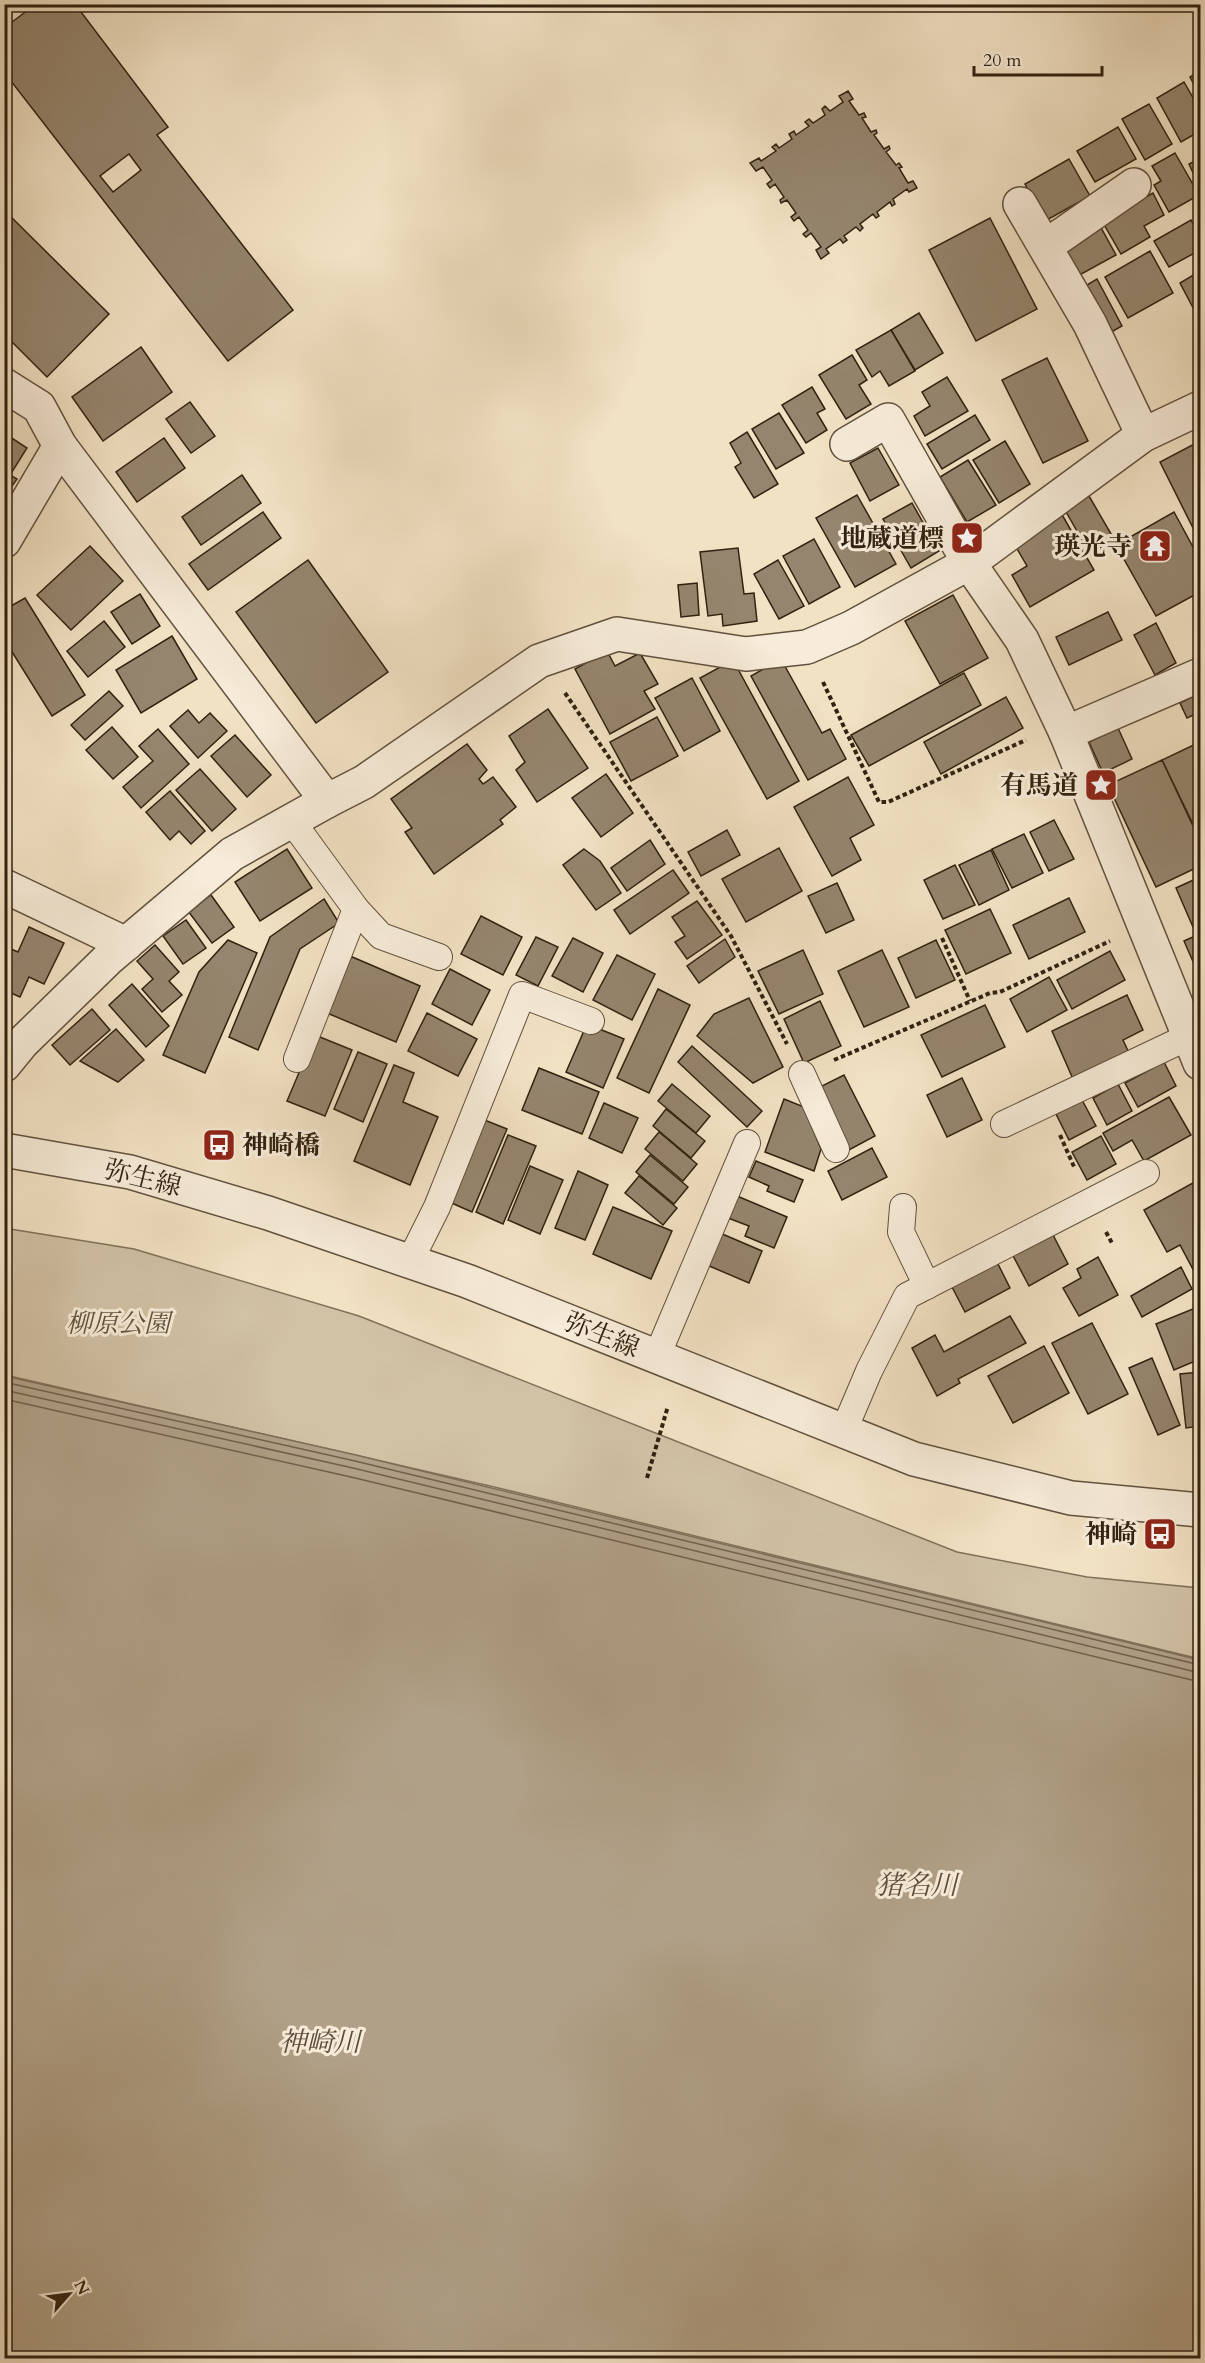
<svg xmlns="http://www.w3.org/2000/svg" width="1205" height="2363" font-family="Cardo,'Noto Serif JP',serif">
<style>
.green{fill:#d1c1a5;stroke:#81715a;stroke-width:1.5}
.water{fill:#b0a087;stroke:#7d6d57;stroke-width:1.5}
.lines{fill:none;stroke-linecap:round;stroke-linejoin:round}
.shore{stroke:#70604c;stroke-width:1.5}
.building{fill:#95856e;stroke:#312110;stroke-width:1.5;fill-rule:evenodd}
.service-casing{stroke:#61513d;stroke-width:28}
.minor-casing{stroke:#61513d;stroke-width:36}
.tertiary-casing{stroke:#61513d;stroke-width:36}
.path{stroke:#312110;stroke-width:4;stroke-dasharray:4.5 3;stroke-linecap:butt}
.service{stroke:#f7ecd9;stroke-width:26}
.minor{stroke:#f7ecd9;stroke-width:33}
.tertiary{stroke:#f7ecd9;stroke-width:33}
.labels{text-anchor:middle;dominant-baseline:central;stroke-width:6;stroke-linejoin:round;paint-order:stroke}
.poi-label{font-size:26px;font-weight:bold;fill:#312110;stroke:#f7ecd9;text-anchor:end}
.street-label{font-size:26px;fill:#312110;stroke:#f7ecd9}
.park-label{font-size:26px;font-style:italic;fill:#61513d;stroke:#f7ecd9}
.water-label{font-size:27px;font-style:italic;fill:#5d4d3a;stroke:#f7ecd9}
</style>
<rect width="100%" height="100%" fill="#f2e2c4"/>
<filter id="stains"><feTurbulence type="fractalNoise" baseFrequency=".00333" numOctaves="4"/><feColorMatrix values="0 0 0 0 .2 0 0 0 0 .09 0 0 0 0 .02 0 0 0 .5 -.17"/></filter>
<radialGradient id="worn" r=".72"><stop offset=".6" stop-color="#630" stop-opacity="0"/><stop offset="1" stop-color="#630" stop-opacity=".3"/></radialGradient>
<path class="green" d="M4,1228L134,1249L359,1316L957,1552L1087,1577L1200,1588V1659L490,1486L5,1375Z"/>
<path class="water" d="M5,1376L356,1455L1200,1660V2358H5Z"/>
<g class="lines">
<g class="shore">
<path d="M4,1382L355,1461L1200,1665"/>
<path d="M4,1390L353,1468L1200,1673"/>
<path d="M4,1399L351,1477L1200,1682"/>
</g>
</g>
<g class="building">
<path d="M36,4H75L168,127L157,135L293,310L228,361L4,72V28ZM129,154L141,170L113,192L100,176Z"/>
<path d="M1200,71V96L1190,77Z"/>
<path d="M1184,82L1200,110V131L1181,142L1157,98Z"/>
<path d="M848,91L853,99L849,101L859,115L864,113L866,117L862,118L871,132L876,130L877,133L874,135L884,149L889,146L890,149L886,152L896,165L899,163L902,167L899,168L908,183L913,181L917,188L909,192L907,189L893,199L895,204L892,206L890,202L877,212L879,216L876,218L873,214L860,224L863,228L860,231L856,227L844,236L847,240L843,243L840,239L826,249L829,253L821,259L816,250L821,247L811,233L806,237L803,234L808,230L799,217L794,221L791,217L796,213L787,200L781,203L780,200L784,197L775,184L770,188L767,184L772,180L763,167L756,171L750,163L759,158L761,161L776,151L772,147L776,144L779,148L792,139L789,134L794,131L796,135L809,126L805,122L809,119L813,123L825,115L822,109L825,106L830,111L843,102L839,96Z"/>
<path d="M1149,104L1172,144L1145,160L1122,119Z"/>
<path d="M1118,127L1136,159L1095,182L1077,151Z"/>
<path d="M1175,153L1199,195L1169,212L1154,185L1161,181L1152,166Z"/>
<path d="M1200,158V188L1189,164Z"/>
<path d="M1069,159L1090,196L1045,221L1025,184Z"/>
<path d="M1153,193L1164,215L1144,226L1150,237L1121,254L1102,221Z"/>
<path d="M4,210L109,314L47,377L4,334Z"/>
<path d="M990,218L1037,309L976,341L929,250Z"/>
<path d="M1191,220L1200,237V250L1169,267L1154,241Z"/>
<path d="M1099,224L1116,255L1074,278L1057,248Z"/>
<path d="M1150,251L1173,293L1128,318L1105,277Z"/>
<path d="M1200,271V321L1180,283Z"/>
<path d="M1097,279L1122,326L1106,335L1080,289Z"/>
<path d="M919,313L943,353L915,370L891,330Z"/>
<path d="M891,330L915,371L889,386L880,371L872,377L856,350Z"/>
<path d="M141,347L172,392L103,441L72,397Z"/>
<path d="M852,355L867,380L859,385L871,404L846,419L819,375Z"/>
<path d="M1047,358L1088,441L1043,463L1002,380Z"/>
<path d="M947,377L968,411L925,436L914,416L930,406L922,392Z"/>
<path d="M812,387L825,409L817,413L827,430L806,443L782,405Z"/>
<path d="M190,402L215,436L191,453L166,419Z"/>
<path d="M779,413L804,453L776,469L752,429Z"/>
<path d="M975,415L990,440L942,469L927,444Z"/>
<path d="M747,432L778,484L754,498L735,467L741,463L730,443Z"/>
<path d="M4,433L27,448L10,475L17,479L5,496Z"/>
<path d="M164,438L185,468L137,502L116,472Z"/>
<path d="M1005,441L1030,484L999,503L973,460Z"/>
<path d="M1200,441V542L1160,462Z"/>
<path d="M878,448L899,485L870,501L850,463Z"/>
<path d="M968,460L996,505L967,522L940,477Z"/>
<path d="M242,475L261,503L201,545L182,517Z"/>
<path d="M857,495L896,564L855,587L816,518Z"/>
<path d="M1089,496L1114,539L1090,554L1065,510Z"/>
<path d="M912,503L939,551L911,568L883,519Z"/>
<path d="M263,512L281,538L208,590L189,564Z"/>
<path d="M1174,512L1200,560V592L1156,616L1116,545Z"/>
<path d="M1061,513L1094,570L1030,607L1012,575L1027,566L1012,540Z"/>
<path d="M814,539L840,587L809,604L783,556Z"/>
<path d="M90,546L123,581L71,630L37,595Z"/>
<path d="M738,548L744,594L754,593L757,621L723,626L722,614L708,616L700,552Z"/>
<path d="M308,560L388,672L316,723L236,612Z"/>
<path d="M778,560L804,606L779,619L754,574Z"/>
<path d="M697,583L699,615L681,617L678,585Z"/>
<path d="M140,594L160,626L132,644L111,612Z"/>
<path d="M953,595L988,658L940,684L905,621Z"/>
<path d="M25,598L85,695L52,716L4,639V610Z"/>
<path d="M1108,612L1122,640L1069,665L1056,637Z"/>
<path d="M104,621L125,647L88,677L67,651Z"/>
<path d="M1156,623L1176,663L1155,675L1134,635Z"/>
<path d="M172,636L197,679L141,713L116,670Z"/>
<path d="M607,651L615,666L640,653L658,684L644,691L655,709L610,734L575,669Z"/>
<path d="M781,659L822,733L830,729L846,759L808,780L751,676Z"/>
<path d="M733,660L799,781L767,799L700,678Z"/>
<path d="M964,673L981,705L869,766L851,735Z"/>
<path d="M692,678L720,731L684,751L655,698Z"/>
<path d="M109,691L123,706L85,740L71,725Z"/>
<path d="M1200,693V712L1187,718L1180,703Z"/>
<path d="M1006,697L1023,728L941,774L924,742Z"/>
<path d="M548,709L588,768L537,802L516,770L525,762L509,736Z"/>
<path d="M188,710L199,723L210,713L227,731L198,758L170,726Z"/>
<path d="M657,717L678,756L631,781L610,742Z"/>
<path d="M112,727L138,757L113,779L86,750Z"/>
<path d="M1118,728L1132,759L1103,773L1089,742Z"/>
<path d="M158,729L189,764L141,808L123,787L153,761L139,746Z"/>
<path d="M235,735L271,775L247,797L211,756Z"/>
<path d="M1200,742V820L1193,824L1162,760Z"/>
<path d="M467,744L487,770L479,779L483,784L493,777L516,807L500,820L503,824L434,874L405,832L412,828L391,799Z"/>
<path d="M1162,760L1200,841V866L1156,887L1108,785Z"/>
<path d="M200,769L236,809L212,831L176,790Z"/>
<path d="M606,774L633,813L601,837L572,798Z"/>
<path d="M848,777L874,825L850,838L861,860L832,876L794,807Z"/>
<path d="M170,791L205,831L191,844L179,831L170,840L146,812Z"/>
<path d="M1054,820L1074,859L1049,871L1030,832Z"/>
<path d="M727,830L740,855L701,876L688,852Z"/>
<path d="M1024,834L1043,873L1012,888L992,849Z"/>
<path d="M650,840L665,864L627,891L611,868Z"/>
<path d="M779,848L802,891L746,922L722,879Z"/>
<path d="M287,849L312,888L260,921L235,882Z"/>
<path d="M584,849L600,861L621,893L596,910L563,865Z"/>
<path d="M991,850L1009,890L979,905L959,865Z"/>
<path d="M955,865L975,905L943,919L924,880Z"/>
<path d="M673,870L689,893L630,934L614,910Z"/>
<path d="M1200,877V924L1193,927L1176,888Z"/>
<path d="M837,883L854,920L826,933L808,896Z"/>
<path d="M211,895L234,927L212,943L188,911Z"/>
<path d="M1069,898L1085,932L1029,959L1013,925Z"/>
<path d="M324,899L339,923L300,949L258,1050L229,1037L270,937Z"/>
<path d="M697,901L722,935L687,959L675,942L685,936L672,917Z"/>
<path d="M990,909L1011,953L966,974L945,930Z"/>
<path d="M481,916L522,937L503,975L461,954Z"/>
<path d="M186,920L206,948L183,964L163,936Z"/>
<path d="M29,927L64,943L44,984L29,977L20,997L4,990V946L18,952Z"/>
<path d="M1200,934V972L1198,973L1184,941Z"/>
<path d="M536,937L558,947L538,986L516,975Z"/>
<path d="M573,938L603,953L583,992L552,976Z"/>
<path d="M725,939L735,957L699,983L687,966Z"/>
<path d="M228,940L257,953L205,1073L163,1055L199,972Z"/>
<path d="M936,940L955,980L916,998L898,958Z"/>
<path d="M155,945L179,972L169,981L182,995L162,1012L142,989L153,979L137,961Z"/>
<path d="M803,950L823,994L779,1014L758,971Z"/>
<path d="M882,950L909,1007L864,1027L838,971Z"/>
<path d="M1110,951L1125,980L1072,1009L1057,980Z"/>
<path d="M617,955L655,974L632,1020L593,1000Z"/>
<path d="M350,956L420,986L396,1042L327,1013Z"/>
<path d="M450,969L490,990L472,1025L432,1004Z"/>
<path d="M1049,977L1067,1010L1027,1032L1010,999Z"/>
<path d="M132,984L169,1026L146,1047L109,1005Z"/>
<path d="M658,989L690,1005L649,1093L617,1078Z"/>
<path d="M1127,995L1143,1030L1123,1040L1130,1055L1073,1079L1052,1031Z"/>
<path d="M749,998L783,1067L753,1083L697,1036L714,1014Z"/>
<path d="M820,1001L841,1046L804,1063L784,1019Z"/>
<path d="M985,1005L1005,1047L942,1077L921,1035Z"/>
<path d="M92,1009L110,1030L70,1065L52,1045Z"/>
<path d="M427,1013L477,1039L458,1076L408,1051Z"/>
<path d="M587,1024L624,1039L603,1088L566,1072Z"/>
<path d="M116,1029L144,1060L118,1082L80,1061Z"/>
<path d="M315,1035L352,1050L325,1116L287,1101Z"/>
<path d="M692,1046L762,1111L747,1127L678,1062Z"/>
<path d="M358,1052L387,1064L363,1122L334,1109Z"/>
<path d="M1164,1062L1176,1086L1138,1107L1125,1083Z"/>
<path d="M394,1065L414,1073L403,1102L438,1117L410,1185L354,1161Z"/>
<path d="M539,1068L599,1092L582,1134L522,1110Z"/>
<path d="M844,1075L875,1136L847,1151L816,1089Z"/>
<path d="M962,1078L982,1120L947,1137L927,1095Z"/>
<path d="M672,1084L710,1116L696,1133L658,1101Z"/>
<path d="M1118,1084L1132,1111L1107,1125L1093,1098Z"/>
<path d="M1169,1097L1191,1135L1144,1161L1132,1140L1113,1151L1103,1133Z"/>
<path d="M784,1099L804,1107L821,1149L814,1171L765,1152Z"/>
<path d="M1082,1100L1096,1126L1069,1140L1056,1114Z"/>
<path d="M604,1103L638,1118L622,1153L589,1138Z"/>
<path d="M666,1109L705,1141L691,1158L653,1126Z"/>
<path d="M482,1119L507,1129L472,1212L447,1201Z"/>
<path d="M659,1132L697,1164L683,1181L645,1149Z"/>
<path d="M508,1135L536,1146L503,1224L476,1212Z"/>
<path d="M1101,1136L1116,1164L1087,1180L1072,1152Z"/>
<path d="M872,1148L887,1177L842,1200L828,1171Z"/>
<path d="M650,1155L688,1187L674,1204L636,1172Z"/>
<path d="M756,1161L803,1180L794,1202L767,1191L769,1186L749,1177Z"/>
<path d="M530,1166L563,1180L540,1234L508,1220Z"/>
<path d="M578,1171L608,1185L585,1240L555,1228Z"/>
<path d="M639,1176L677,1208L663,1225L625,1193Z"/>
<path d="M1200,1179V1272L1196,1275L1180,1245L1167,1252L1144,1210Z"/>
<path d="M737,1196L787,1217L774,1248L745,1236L749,1226L728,1218Z"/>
<path d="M613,1207L672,1231L651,1279L593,1254Z"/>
<path d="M1050,1229L1068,1264L1029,1286L1010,1250Z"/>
<path d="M720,1233L762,1251L749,1283L707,1265Z"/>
<path d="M1098,1257L1118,1295L1079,1316L1063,1288L1081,1278L1077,1269Z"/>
<path d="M996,1260L1010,1288L965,1312L951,1285Z"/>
<path d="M1181,1267L1192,1289L1142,1317L1131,1296Z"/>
<path d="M1200,1306V1359L1174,1370L1156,1324Z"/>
<path d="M1010,1316L1026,1343L958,1379L960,1383L937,1396L912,1348L935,1335L944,1352Z"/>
<path d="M1092,1323L1128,1394L1088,1414L1052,1343Z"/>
<path d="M1044,1346L1069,1393L1013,1423L988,1376Z"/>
<path d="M1152,1358L1180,1425L1158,1435L1129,1368Z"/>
<path d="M1200,1372V1426L1186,1428L1180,1374Z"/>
</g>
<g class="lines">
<g class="service-casing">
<g id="service">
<path d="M291,820L356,909L381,936L439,957"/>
<path d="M297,1059L356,909"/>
<path d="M802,1074L836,1149"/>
<path d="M1004,1124L1190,1036"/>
<path d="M903,1207L901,1232L927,1286"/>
<path d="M410,1261L437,1207L522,995L591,1021"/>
<path d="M657,1356L747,1143"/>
<path d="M844,1430L869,1371L907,1296L1146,1173"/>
</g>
</g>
<g class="minor-casing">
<g id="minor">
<path d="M1020,204L1090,324L1143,435"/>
<path d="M1046,246L1134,185"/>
<path d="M4,385L39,407L60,446L327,801"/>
<path d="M847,444L888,420L969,563L1022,640L1066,733L1200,1063"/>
<path d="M4,541L60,446"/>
<path d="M1066,733L1200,675"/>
<path d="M4,886L126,944"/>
<path d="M4,1065L22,1043L108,959L232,854L327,801L364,782L539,661L617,634L746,654L807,647L851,628L969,563L1143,435L1200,408"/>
</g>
</g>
<g class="tertiary-casing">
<path id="tertiary" d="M4,1150L130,1172L268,1213L467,1281L914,1459L1071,1498L1200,1510"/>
</g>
<g class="path">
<path d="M823,682L879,802H888L1026,740"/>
<path d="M565,693L731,936L787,1044"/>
<path d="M942,938L970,1001"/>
<path d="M834,1060L990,993L1000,992L1110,941"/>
<path d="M1060,1135L1075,1169"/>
<path d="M1106,1232L1113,1245"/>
<path d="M647,1478L668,1406"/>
</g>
<use href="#service" class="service"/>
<use href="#minor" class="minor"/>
<use href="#tertiary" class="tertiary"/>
</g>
<defs>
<g id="sight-square" transform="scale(1.725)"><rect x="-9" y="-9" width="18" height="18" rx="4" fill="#8f2418" stroke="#f7ecd9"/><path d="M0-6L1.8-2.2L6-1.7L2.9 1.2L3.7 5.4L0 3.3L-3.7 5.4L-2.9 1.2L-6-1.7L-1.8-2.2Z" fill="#fff"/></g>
<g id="temple-square" transform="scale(1.725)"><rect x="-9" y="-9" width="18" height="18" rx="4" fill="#8f2418" stroke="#f7ecd9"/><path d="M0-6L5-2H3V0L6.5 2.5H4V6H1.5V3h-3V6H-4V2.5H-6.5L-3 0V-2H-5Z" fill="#fff"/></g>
<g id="bus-square" transform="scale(1.725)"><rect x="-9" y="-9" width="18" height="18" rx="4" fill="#8f2418" stroke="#f7ecd9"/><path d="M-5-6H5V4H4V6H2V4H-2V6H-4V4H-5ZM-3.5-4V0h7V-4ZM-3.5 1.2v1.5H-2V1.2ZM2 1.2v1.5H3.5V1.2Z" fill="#fff"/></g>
</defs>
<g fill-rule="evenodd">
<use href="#sight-square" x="967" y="538"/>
<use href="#temple-square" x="1155" y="546"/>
<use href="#sight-square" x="1101" y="785"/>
<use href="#bus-square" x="219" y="1145"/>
<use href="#bus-square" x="1160" y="1534"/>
</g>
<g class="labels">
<g class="poi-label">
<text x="944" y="538">地蔵道標</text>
<text x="1132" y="546">瑛光寺</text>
<text x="1078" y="785">有馬道</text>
<text x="242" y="1145" text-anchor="start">神崎橋</text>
<text x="1137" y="1534">神崎</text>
</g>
<g class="street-label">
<text transform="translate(143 1178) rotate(14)">弥生線</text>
<text transform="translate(602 1335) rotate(22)">弥生線</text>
</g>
<g class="park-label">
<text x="118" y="1323">柳原公園</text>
</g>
<g class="water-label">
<text x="917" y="1885">猪名川</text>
<text x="320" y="2042">神崎川</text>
</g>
</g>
<rect width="1205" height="2363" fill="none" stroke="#f2e2c4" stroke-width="24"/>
<rect x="6" y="6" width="1193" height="2351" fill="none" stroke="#312110" stroke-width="3"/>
<rect x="12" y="12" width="1181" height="2339" fill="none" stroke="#312110" stroke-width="1.5"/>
<g transform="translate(69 2294) rotate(62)" stroke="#f7ecd9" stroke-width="4.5" paint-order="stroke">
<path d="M0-4.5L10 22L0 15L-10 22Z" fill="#312110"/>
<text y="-9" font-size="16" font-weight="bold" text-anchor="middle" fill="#312110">N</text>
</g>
<path d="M974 66v9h128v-9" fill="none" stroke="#312110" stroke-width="3"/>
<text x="983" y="66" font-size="18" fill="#312110" stroke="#f7ecd9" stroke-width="4.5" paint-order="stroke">20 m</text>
<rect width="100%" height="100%" filter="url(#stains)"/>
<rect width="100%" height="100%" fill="url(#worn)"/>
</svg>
